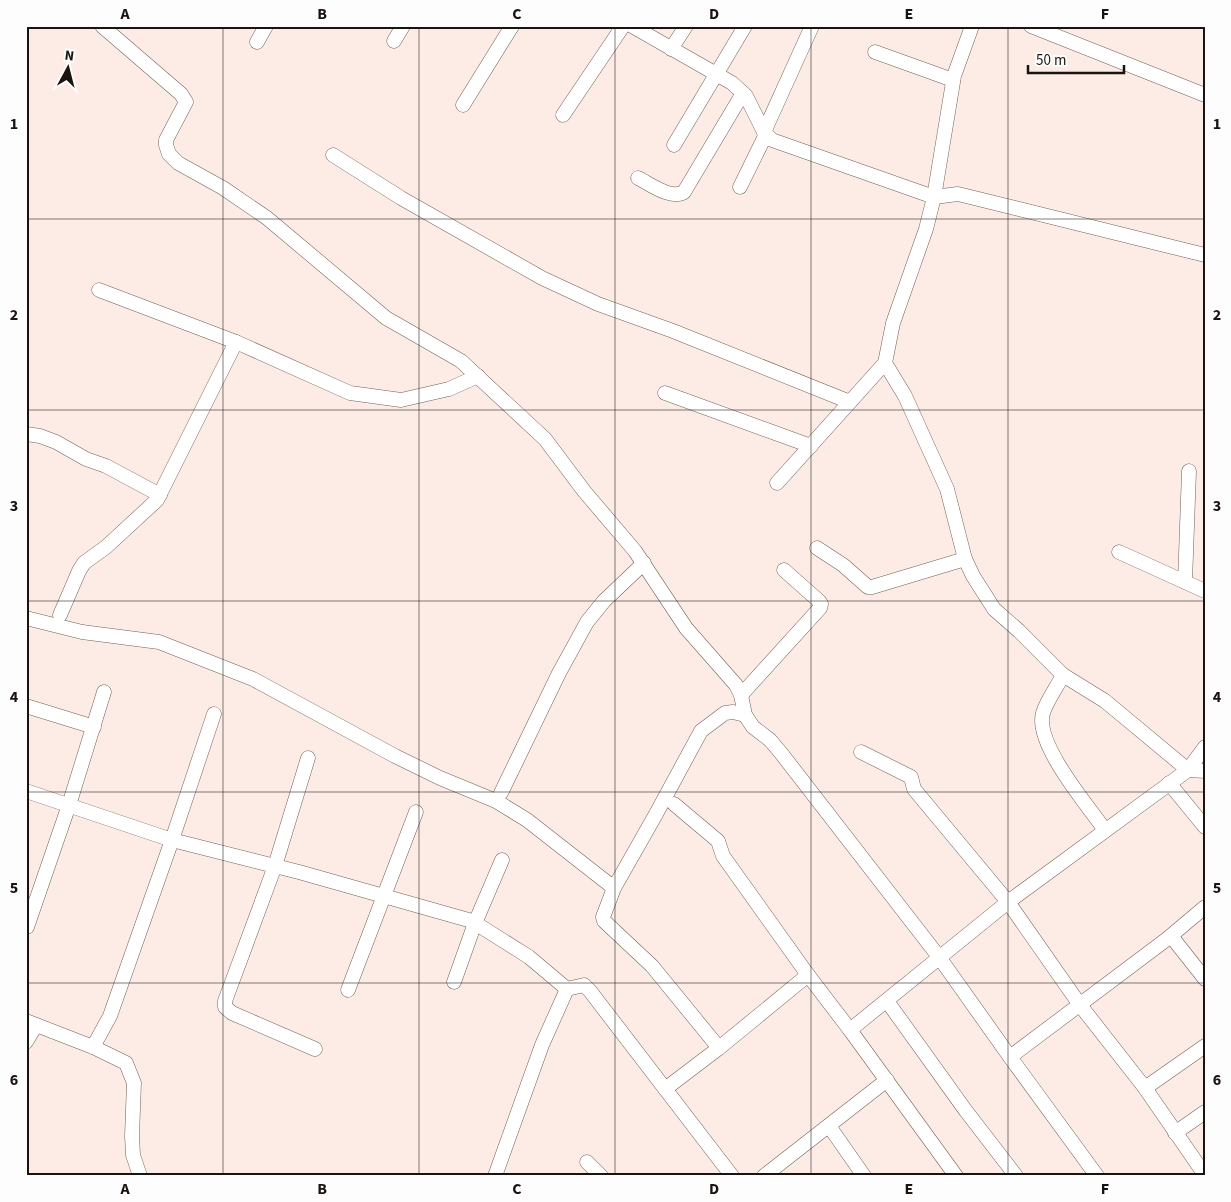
<svg xmlns="http://www.w3.org/2000/svg" width="1231" height="1202" font-family="'Source Sans 3',sans-serif">
<style>
.lines{fill:none;stroke-linecap:round;stroke-linejoin:round}
.street-casing{stroke:#726058;stroke-width:15}
.street{stroke:#fff;stroke-width:14}
.grid{fill:none;stroke:#1a1310;stroke-width:1;stroke-opacity:0.55}
.neatline{fill:none;stroke:#1a1310;stroke-width:2}
.grid-label{font-size:16px;text-anchor:middle;font-weight:bold;fill:#1a1310}
</style>
<rect width="100%" height="100%" fill="#fdece5"/>
<g class="lines">
<g class="street-casing">
<g id="street">
<path d="M102,26L181,94L186,102L166,140V145L169,154L178,163L223,188L267,218L386,318L461,361L545,439L584,491L635,551L686,628L736,685L741,695L745,715L753,727L770,740L781,753L939,957L1010,1057L1097,1176"/>
<path d="M632,26L732,83L746,96L764,132L772,140L934,197L958,194L1205,255"/>
<path d="M972,26L954,76L934,197L926,229L893,323L885,363L905,396L947,489L965,559L973,576L994,609L1019,631L1063,675L1105,701L1188,770L1205,771"/>
<path d="M1031,26L1205,95"/>
<path d="M394,41L403,26"/>
<path d="M257,42L266,26"/>
<path d="M671,49L686,26"/>
<path d="M875,52L953,80"/>
<path d="M463,105L512,26"/>
<path d="M563,115L623,26"/>
<path d="M764,132L812,26"/>
<path d="M674,145L745,26"/>
<path d="M333,155L401,198L542,278L598,304L673,331L850,402"/>
<path d="M638,178C650,184 671,200 684,192L743,93"/>
<path d="M740,187L766,134"/>
<path d="M99,290L236,342L350,393L401,400L449,389L478,376"/>
<path d="M665,393L811,446"/>
<path d="M26,434L40,436L56,442L86,459L106,466L160,495"/>
<path d="M777,483L885,363"/>
<path d="M817,548L843,565L868,587H872L965,559"/>
<path d="M1119,552L1205,591"/>
<path d="M1185,582L1189,471"/>
<path d="M60,615L79,571L84,563L106,547L157,500L236,342"/>
<path d="M26,618L82,632L159,642L253,679L395,756L440,778L496,801L527,820L614,888"/>
<path d="M1063,675C1057,687 1047,700 1043,713C1034,743 1088,806 1105,830"/>
<path d="M741,695L820,608L821,604L819,601L784,570"/>
<path d="M26,706L94,727"/>
<path d="M861,752L911,777L914,789L1008,902L1080,1005L1145,1088L1205,1175"/>
<path d="M308,758L275,866L225,1001V1007L232,1013L315,1049"/>
<path d="M1169,783L1205,827"/>
<path d="M26,791L172,840L299,872L472,921L529,957L567,989"/>
<path d="M501,793L559,673L587,622L604,601L644,563"/>
<path d="M674,804L718,841L723,856L808,975"/>
<path d="M27,927L69,805L104,692"/>
<path d="M1171,936L1205,979"/>
<path d="M454,982L475,923L502,860"/>
<path d="M348,990L416,812"/>
<path d="M887,1001L966,1111L1016,1176"/>
<path d="M26,1021L93,1047L126,1063L134,1083L132,1136L133,1155L140,1176"/>
<path d="M850,1030L956,1176"/>
<path d="M26,1042L36,1025"/>
<path d="M93,1047L110,1016L172,840L214,714"/>
<path d="M719,1048L652,966L604,921L603,917L614,888L656,814L701,731L725,713L733,712L745,715"/>
<path d="M1010,1057L1167,939L1205,907"/>
<path d="M1145,1088L1205,1046"/>
<path d="M665,1089L719,1048L808,975L850,1030L1008,902L1188,770L1205,747"/>
<path d="M829,1126L864,1176"/>
<path d="M1175,1133L1205,1112"/>
<path d="M587,1162L601,1176"/>
<path d="M495,1176L542,1045L567,989L584,985L590,991L732,1176"/>
<path d="M764,1176L887,1080"/>
</g>
</g>
<use href="#street" class="street"/>
</g>
<path class="grid" d="M223,26V1176M419,26V1176M615,26V1176M811,26V1176M1008,26V1176M26,219H1205M26,410H1205M26,601H1205M26,792H1205M26,983H1205"/>
<rect width="1231" height="1202" fill="none" stroke="#fdfdfd" stroke-width="55"/>
<g transform="translate(68 68) rotate(7)" stroke="#fdfdfd" stroke-width="4" paint-order="stroke">
<path d="M0-4L9 19L0 12L-9 19Z" fill="#1a1310"/>
<text y="-8" font-size="14" font-weight="bold" text-anchor="middle" fill="#1a1310">N</text>
</g>
<path d="M1028 65v8h96v-8" fill="none" stroke="#1a1310" stroke-width="2.5"/>
<text x="1036" y="65" font-size="15" fill="#1a1310" stroke="#fdfdfd" stroke-width="4" paint-order="stroke">50 m</text>
<rect x="28" y="28" width="1176" height="1146" class="neatline"/>
<g class="grid-label">
<text x="125" y="19">A</text>
<text x="322" y="19">B</text>
<text x="517" y="19">C</text>
<text x="714" y="19">D</text>
<text x="909" y="19">E</text>
<text x="1105" y="19">F</text>
<text x="14" y="129">1</text>
<text x="1217" y="129">1</text>
<text x="14" y="320">2</text>
<text x="1217" y="320">2</text>
<text x="14" y="511">3</text>
<text x="1217" y="511">3</text>
<text x="14" y="702">4</text>
<text x="1217" y="702">4</text>
<text x="14" y="893">5</text>
<text x="1217" y="893">5</text>
<text x="14" y="1085">6</text>
<text x="1217" y="1085">6</text>
<text x="125" y="1194">A</text>
<text x="322" y="1194">B</text>
<text x="517" y="1194">C</text>
<text x="714" y="1194">D</text>
<text x="909" y="1194">E</text>
<text x="1105" y="1194">F</text>
</g>
</svg>
